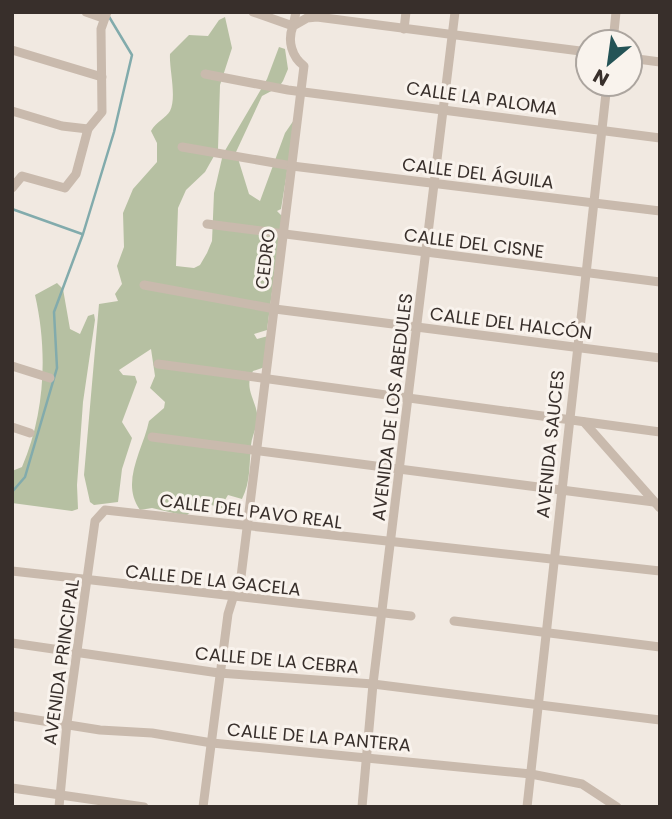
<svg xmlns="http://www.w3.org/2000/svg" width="672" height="819" font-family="Poppins,sans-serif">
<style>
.green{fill:#b6c0a2}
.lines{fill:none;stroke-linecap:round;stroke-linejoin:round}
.stream{stroke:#82abac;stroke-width:2.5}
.minor{stroke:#c9baad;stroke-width:9}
.labels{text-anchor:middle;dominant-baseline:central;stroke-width:6;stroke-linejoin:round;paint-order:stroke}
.street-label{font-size:18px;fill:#382f2b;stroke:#f9f3ed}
</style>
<rect width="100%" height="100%" fill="#f1e9e1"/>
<g class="green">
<path d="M225,17L232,48L220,85L218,149L205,172L186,190L178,208L176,266L194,268L200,265L207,253L212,241L214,193L223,154L267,79L279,47L285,49L288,69L283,81L279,87L262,96L236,152L249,194L260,201L285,133L296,117L281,209L277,211L282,216L267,330L254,334L257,339L268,336L265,367L253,371C244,387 254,397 257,413C259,425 252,434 251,445C249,464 251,481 242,499L228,495L225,500L228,506L222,508L197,501L196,507L186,516L152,508L140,510C120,482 143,450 149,421L164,408L165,402L150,388L155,376L151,349L119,370L123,375L135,376L137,382L122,422L132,438L122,469L118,502L94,505L90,502L84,475L99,304L118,301L115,294L122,284L117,266L124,247L123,213L133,189L157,162V143L151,131C156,122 166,118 170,111C177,97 169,69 170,54L189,35L208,36L219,20Z"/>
<path d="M57,283L63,289L70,329L80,334L88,316L94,314L95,320L83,402L77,485L78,509L72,511L12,503V471L22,467C45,413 48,352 35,295Z"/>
</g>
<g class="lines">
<g class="stream">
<path d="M12,209L82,234"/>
<path d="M12,492L25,477L57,368L54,312L83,234L114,132L132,55L108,15"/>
</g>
<g class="minor">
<path d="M86,12L103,18"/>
<path d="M253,12L293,26L296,12"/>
<path d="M404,29L406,12"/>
<path d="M613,42L616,12"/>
<path d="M12,50L102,77"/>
<path d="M630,58L660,62"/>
<path d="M205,74L288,90L660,138"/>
<path d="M12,111L62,126L88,129"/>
<path d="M182,147L292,166L660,211"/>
<path d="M12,188L22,176L65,188L76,174L88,129L102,112L101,29L107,12"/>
<path d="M207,224L660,282"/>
<path d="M144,285L275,309L660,358"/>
<path d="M158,364L660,432"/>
<path d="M12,366L50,378"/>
<path d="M584,422L660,508"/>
<path d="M12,427L30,433"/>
<path d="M152,437L654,502"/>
<path d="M12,571L411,616"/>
<path d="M454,621L660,647"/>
<path d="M12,643L219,673L373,684L660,720"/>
<path d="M12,716L100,730L152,733L212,743L531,774L582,784L617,807"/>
<path d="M12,788L144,807"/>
<path d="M59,807L67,723L95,521L105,510L660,571"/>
<path d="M203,807L228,614L233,598L239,593L304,66C292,57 287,41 293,26L307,18L317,17L588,52"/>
<path d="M362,807L373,684L455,12"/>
<path d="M527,807L607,84"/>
</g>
</g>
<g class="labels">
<g class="street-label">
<text transform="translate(482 98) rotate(8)">CALLE LA PALOMA</text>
<text transform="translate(478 173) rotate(7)">CALLE DEL ÁGUILA</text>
<text transform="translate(474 243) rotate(7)">CALLE DEL CISNE</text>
<text transform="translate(265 259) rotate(-83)">CEDRO</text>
<text transform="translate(511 323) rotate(7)">CALLE DEL HALCÓN</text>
<text transform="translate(392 407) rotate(-83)">AVENIDA DE LOS ABEDULES</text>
<text transform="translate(550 444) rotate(-84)">AVENIDA SAUCES</text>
<text transform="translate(251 511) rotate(7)">CALLE DEL PAVO REAL</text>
<text transform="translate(213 580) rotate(6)">CALLE DE LA GACELA</text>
<text transform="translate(277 660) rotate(5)">CALLE DE LA CEBRA</text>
<text transform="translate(61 662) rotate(-82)">AVENIDA PRINCIPAL</text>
<text transform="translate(319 737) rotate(5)">CALLE DE LA PANTERA</text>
</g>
</g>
<rect width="672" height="819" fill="none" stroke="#382f2b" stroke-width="28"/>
<g transform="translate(609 63) rotate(209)"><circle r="33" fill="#f9f3ed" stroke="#aca59f" stroke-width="2"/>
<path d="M0-5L12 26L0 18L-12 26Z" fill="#245356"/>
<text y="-10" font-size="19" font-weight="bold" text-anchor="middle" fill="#382f2b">N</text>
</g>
</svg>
